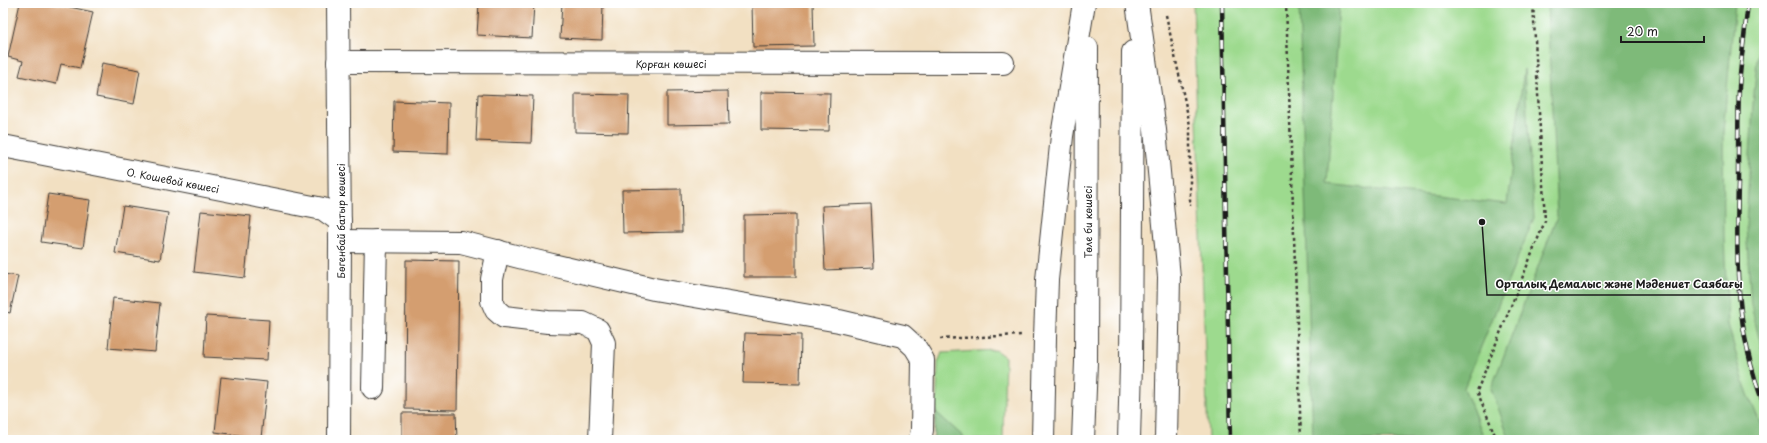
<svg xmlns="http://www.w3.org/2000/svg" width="1767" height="443" font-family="'Playpen Sans',sans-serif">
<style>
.green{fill:#9dda8e;stroke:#5c7b55}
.forest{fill:#7eba79;stroke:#4d6b4a}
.building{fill:#d49e6f}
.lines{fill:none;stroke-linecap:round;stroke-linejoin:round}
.minor-casing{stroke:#3c3935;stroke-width:24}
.major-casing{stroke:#3c3935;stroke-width:24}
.path{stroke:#3c3935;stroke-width:2.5;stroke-dasharray:3 3;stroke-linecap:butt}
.minor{stroke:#fff;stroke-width:22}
.major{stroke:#fff;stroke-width:22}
.rail-casing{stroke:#1c1c1c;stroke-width:4.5}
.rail{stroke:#fff;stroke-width:3;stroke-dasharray:9;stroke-linecap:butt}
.labels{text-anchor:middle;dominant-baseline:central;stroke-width:3;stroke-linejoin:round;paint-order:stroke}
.street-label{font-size:10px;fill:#1c1c1c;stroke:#fff}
.leader{fill:none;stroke:#1c1c1c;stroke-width:1.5}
.callout-dot{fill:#1c1c1c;stroke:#fff;stroke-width:1.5}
.callout-label{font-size:11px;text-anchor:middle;font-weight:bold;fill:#1c1c1c;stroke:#fff;stroke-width:3;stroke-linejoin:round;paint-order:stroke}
</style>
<rect width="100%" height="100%" fill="#fff"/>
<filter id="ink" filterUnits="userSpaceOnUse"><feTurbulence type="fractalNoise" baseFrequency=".025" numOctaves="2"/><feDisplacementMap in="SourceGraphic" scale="8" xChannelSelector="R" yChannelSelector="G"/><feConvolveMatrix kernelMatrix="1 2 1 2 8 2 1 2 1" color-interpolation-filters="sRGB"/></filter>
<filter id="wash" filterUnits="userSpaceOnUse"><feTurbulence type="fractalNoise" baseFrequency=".012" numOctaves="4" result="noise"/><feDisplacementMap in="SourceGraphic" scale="16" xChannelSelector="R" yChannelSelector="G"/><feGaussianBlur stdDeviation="0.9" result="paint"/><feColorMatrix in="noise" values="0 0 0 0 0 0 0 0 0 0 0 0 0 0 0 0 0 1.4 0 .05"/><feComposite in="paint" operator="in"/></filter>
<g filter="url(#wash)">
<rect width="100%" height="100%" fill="#f2e0c2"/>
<g class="green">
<path d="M1193,3H1764V440H1208Z"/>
<path d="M995,350L1005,357L1003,440H933L936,412L938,362L942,353Z"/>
</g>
<g class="forest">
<path d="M1299,3H1339L1327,184L1507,204L1524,69L1534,218L1464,388L1485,440H1313Z"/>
<path d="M1547,3H1735L1723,132L1724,237L1728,324L1745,387L1764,432V440H1510L1491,389L1557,217Z"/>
<path d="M1762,3H1764V359L1751,305L1746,226L1753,105Z"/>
<path d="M936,412L967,440H933Z"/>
</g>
<g id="blocks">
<g class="building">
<path d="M20,3H51L93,12L80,68L61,64L56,84L19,76L23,61L8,57Z"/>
<path d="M479,3H534L532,38L477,35Z"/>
<path d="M562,3H603L602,40L560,38Z"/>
<path d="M752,3H813L814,46L753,47Z"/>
<path d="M102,63L140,70L134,104L96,97Z"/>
<path d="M728,91L729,124L667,125V92Z"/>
<path d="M761,92L830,93L829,131L761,130Z"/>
<path d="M478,94L533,96L531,143L476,141Z"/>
<path d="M575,94L629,95L628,133L575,132Z"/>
<path d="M394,101L449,103L448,154L393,152Z"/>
<path d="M681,189L682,232L623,233L622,190Z"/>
<path d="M48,194L90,200L83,248L41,242Z"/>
<path d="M871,204L874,268L825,270L822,206Z"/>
<path d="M123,206L168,213L160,260L115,253Z"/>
<path d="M201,211L251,216L245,278L194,272Z"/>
<path d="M796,214V277H744V215Z"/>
<path d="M406,260L459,261L457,410L405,409Z"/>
<path d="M3,274L18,276L10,313L3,311Z"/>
<path d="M113,298L160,303L155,352L108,348Z"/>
<path d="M206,316L269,320L267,360L204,357Z"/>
<path d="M745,333L801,335L800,384L743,383Z"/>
<path d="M221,377L267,382L261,438L215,432Z"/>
<path d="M402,413H456L457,440H402Z"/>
</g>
</g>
</g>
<g filter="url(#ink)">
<use href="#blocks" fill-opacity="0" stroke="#3c3935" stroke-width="1"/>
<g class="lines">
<g class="minor-casing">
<g id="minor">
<path d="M338,3L340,241L339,440"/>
<path d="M338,62L1003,63"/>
<path d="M3,146L323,209L340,221"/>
<path d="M340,241L461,242L527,259L654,289L839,321L903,336L915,347L923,360L922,430L920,440"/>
<path d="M498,251L492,279V301L496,310L504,317L548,322L583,323L598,330L604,343L600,440"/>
<path d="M373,388L376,241"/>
</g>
</g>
<g class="major-casing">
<g id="major">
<path d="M1137,3L1155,130L1169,277L1166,440"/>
<path d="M1043,440L1045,338L1047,280L1062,136L1084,3"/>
<path d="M1083,440L1086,362L1087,48"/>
<path d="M1129,440L1131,364L1133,52"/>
</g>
</g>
<g class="path">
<path d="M1286,3L1301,440"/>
<path d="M1166,15L1190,125V206"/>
<path d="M940,339L1021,335"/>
<path d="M1497,440L1477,391L1545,221L1533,3"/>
</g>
<use href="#minor" class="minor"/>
<use href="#major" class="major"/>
<g class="rail-casing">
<g id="rail">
<path d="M1222,3L1230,440"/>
<path d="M1748,3C1745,31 1741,59 1739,87C1738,120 1738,152 1738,184C1736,263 1735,330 1764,405"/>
</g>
</g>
<use href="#rail" class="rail"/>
</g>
</g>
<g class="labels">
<g class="street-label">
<text x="671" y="63">Қорған көшесі</text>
<text transform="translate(173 180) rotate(11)">О. Кошевой көшесі</text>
<text transform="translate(340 221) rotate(-90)">Бөгенбай батыр көшесі</text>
<text transform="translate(1087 222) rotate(-90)">Төле би көшесі</text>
</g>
</g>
<path class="leader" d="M1482 222L1487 295H1751"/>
<circle class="callout-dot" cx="1482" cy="222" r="4"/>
<g class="callout-label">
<text x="1619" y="288">Орталық Демалыс және Мәдениет Саябағы</text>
</g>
<rect width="1767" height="443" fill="none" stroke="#fff" stroke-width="16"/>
<path d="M1621 36v6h83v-6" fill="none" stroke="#1c1c1c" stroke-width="2"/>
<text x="1627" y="36" font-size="12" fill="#1c1c1c" stroke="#ffffff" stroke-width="3" paint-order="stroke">20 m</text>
</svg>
